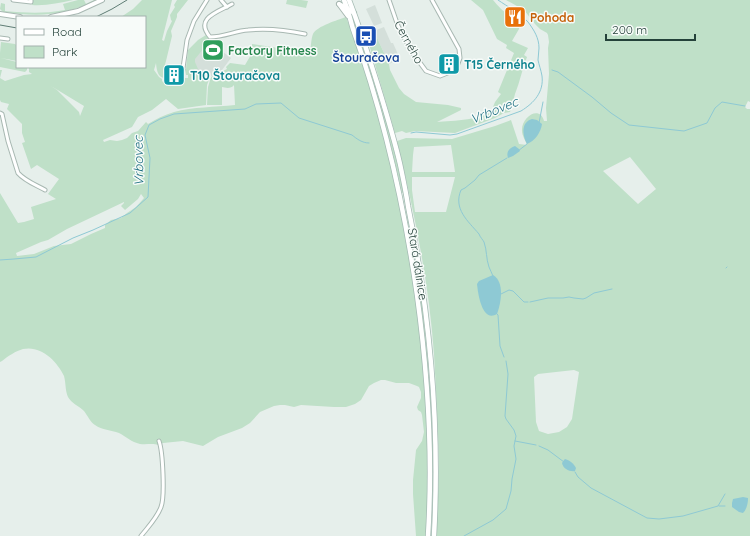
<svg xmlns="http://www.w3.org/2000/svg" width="750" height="536" font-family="Quicksand,sans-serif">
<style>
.built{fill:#d4dfda}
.green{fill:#bfe0c8;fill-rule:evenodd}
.water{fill:#8ec9d4}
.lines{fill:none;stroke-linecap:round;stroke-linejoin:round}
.stream{stroke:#8ec9d4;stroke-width:1}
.minor-casing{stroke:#a8b8b2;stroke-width:5}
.tertiary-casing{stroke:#a8b8b2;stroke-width:6}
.secondary-casing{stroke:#a4bbb3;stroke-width:6}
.minor{stroke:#fff;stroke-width:3}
.tertiary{stroke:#fff;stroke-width:4}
.secondary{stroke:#fff;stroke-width:4.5}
.tram{stroke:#5f7d75;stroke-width:1}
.labels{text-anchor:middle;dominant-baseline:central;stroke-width:3;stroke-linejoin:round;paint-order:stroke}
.food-label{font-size:12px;font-weight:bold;fill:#c56008;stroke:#f7fbf9;text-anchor:start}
.street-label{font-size:12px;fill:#24423a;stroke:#f7fbf9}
.leisure-label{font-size:12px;font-weight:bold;fill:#27864d;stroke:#f7fbf9;text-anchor:start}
.transit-label{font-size:12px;font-weight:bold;fill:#164399;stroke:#f7fbf9}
.culture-label{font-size:12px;font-weight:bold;fill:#0d838f;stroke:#f7fbf9;text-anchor:start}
.water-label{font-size:13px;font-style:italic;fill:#1c6f80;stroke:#f7fbf9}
</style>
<rect width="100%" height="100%" fill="#e6efeb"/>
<g class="built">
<path d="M375,5L382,23L374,26L366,9Z"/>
<path d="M384,27L391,43H393L400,59L389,64L374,31Z"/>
<path d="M203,37L231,58L222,70L210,77L188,76Z"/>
</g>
<g class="green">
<path d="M33,0H73C59,3 46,6 32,5Z"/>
<path d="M78,0H84L86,4L94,0H97C64,16 39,17 3,12L0,9L1,3L5,4V11C27,13 42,14 65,10L63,4Z"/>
<path d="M142,0H172L162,40L164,41L167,31L172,21L171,20L170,15L175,7L174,5L177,0H188L177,14V17L171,31L172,36L166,61L163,71L164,74L171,77V78C159,80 157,74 156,63L154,70L159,77L162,79V81L163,82L174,81L177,78H188V75H186L185,69H186L188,50L198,40L206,35L208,38L209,42L195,59V62L198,69H194V72C200,73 204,75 210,77L207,85L206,105L178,109L166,99L152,110L138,117L132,127L103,140L104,142L110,140L117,141L122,140L127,138L132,133L138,131L146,122L148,124C156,119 164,115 174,112C193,107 215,107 235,105L234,85C231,89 226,88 222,87V105H207L208,87L211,77L227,69L226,67L230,63L245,65L252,53V44L310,53C311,47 311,39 313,34C317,26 338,20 346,17C362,59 376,103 387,147C392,165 395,184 399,203C422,312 433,425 426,536H416L413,494V480L416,450L422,441L424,432L422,415L421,412L418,410L417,407L421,398V392L419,387L417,386L409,383H396L385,380H381L374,383L369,386L361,400L355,404L346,407H334L301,405L294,407L285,405H280L274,406L260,412L250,423L242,428L218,437L203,446L183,441L163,443L158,445C153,443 146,445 140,444C131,442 127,437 119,433C111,430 102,430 95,425C90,422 88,416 84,411C79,406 71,403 68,397C65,390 66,383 64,376C57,361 41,345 23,349C16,351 8,356 2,361L0,362V193L18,223L24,222L34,219L31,207L56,199L48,194L59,179L37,165L31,169L22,143L25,142L22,133V124L7,109L9,104L1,102L0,100V70H2L0,78L5,81L24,75L32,74L29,72V67H145V17H121L133,9ZM51,86L84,106L80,116L79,112L57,90ZM141,194L144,198L136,207L127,213L121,218L111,220L105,225V228L91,234L71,244L54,246L34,254L17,256L16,253L41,242L48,240L67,229L124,202V203L121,206L125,210L138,199Z"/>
<path d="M287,0H301L308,1L306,8L286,4Z"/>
<path d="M471,0H493C499,7 507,17 517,16L520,21L519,29L512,41L528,48L524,55L527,57C522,69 520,82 515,94C513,100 513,106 510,112L504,113L495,118L455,133L415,131L406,133L402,131L395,133L366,34L374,31L389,64L390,70L399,88L404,94L416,102L448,105L461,108V110L437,122C452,121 485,120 494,109L493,107L495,102L501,94L498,92L514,53L506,48L507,45L497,39L483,10Z"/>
<path d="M506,0H750V102L748,101L745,107L747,109H750V536H436C437,512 439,487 439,463C438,427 436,390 434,354C429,282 414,211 397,141L406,138L452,139L495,126L511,120L519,144L527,145C526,141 522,136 522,131C521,117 540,105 544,121H547L546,108L549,74L548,48L549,42L548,35L547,33L540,29L535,24L524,10ZM451,145L455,172H412L413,155L414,147ZM630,157L656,189L638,204L603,171ZM412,177H455L446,212H415L412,190ZM574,370L579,372L572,419L567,427L559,432L548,434L539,431L536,422L534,377L538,374Z"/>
<path d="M351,15H353L380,99L391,139L404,192L402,193C389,133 372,74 351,15Z"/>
<path d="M1,42L15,44L17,46V61L1,58L17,62V67H27V70L25,72L0,67V53Z"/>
<path d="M405,198L416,256L422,303L429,372L428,370C423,312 414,256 404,199Z"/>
<path d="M430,379L433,448L432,515L431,508L429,382Z"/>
</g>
<g class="water">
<path d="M532,119L537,120L542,124C541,132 535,141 527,144C522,135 521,122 532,119Z"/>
<path d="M515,146L519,149L520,151L513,156L508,158C506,152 509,148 515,146Z"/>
<path d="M493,275C505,282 501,303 497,314C482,323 478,294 477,284L479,281Z"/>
<path d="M565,459C571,461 573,463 576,468L575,471C570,472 563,469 562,463L564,460Z"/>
<path d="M743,497L748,498C748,503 747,509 743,513L739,512L732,507V503L733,499Z"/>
</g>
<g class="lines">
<g class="stream">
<path d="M552,70L558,72L592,97L611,113L629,125L684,131L707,123L715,108L722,102L745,106"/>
<path d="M539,123L543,102"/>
<path d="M411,133L416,132L450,135L457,134L521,111C534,103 544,92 542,76C541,70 539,65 538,60C538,56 539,52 539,48C539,38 534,30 528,22C520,13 508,7 498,0"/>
<path d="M518,151L527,144"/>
<path d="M0,260L14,259L36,257L73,238L93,230L130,213L148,197L150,158L145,135L149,125L160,119L174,114L245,109L256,104L281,103L299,118L352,135C357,139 362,143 369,143"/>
<path d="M726,268L727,267"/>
<path d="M493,276C492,273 490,270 489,267C486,259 487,250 484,242C483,240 480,237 479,234C468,221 453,209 461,190L465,188L475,180L479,175L507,158"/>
<path d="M501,294L509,290L513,291L524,302H528"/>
<path d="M530,302L548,298H563L569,297L574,298L583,299L586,298L594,293L612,289"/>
<path d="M496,313L498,315L500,346L504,357"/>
<path d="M515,441L536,445"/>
<path d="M539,446L548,450L564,462"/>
<path d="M575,472L578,477L591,488L647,518L659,519L683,516L718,506L725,494"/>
<path d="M719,506H725"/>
<path d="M464,536L493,520L506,509L511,491L512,479L516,459L514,446L516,436L514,430L506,419L505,416L508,374L506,361"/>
</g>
<g class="minor-casing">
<g id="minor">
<path d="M13,0L31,2V0"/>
<path d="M221,0L227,7"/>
<path d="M389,0L398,26L412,52L426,71L440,76L450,72L457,66L460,58L459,49L432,0"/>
<path d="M232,4C218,12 194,18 210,37C224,37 235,31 248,30C267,28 286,30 305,34"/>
<path d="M0,38L8,39"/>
<path d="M182,75L187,40L194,21L207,0"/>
<path d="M0,113L2,114L8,141L18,173C25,181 36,185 45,190"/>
<path d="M141,536C148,527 157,518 161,507C165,497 163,452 159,441"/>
</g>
</g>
<g class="tertiary-casing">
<g id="tertiary">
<path d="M339,4L347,8L354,13"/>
<path d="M339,4L348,16"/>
<path d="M0,14L20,17"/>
<path d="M51,17L78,11L102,0"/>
</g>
</g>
<g class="secondary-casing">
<g id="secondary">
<path d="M344,0C348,9 350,19 353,29C384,116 404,204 417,295C428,375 433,456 428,536"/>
<path d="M349,0C360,28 369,57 378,86C386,112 394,138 400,164C403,178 406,192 408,206C430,314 440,425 434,536"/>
</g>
</g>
<use href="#minor" class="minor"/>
<use href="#tertiary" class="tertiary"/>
<use href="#secondary" class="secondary"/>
<g class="tram">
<path d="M96,17L112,9L127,0"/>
<path d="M0,25L17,28"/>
</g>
</g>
<defs>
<g id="restaurant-square" transform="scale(1.15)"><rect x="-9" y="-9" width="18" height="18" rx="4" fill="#e8710a" stroke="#f7fbf9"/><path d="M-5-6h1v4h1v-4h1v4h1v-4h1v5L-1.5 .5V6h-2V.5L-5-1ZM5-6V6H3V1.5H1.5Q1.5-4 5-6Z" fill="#fff"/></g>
<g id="bus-square" transform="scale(1.15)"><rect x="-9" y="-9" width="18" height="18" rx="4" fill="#1a4fb4" stroke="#f7fbf9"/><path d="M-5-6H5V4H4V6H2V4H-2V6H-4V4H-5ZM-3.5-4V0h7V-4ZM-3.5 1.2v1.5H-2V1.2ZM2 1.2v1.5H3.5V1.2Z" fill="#fff"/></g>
<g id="stadium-square" transform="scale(1.15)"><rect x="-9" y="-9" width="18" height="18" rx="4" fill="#2e9e5b" stroke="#f7fbf9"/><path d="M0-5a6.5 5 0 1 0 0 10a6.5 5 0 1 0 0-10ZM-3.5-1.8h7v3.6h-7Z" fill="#fff"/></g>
<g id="building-square" transform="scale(1.15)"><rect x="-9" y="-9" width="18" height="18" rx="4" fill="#0f9aa8" stroke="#f7fbf9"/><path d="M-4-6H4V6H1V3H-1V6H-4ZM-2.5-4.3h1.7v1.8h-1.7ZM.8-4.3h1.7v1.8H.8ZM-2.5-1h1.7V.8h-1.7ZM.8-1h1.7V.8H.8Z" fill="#fff"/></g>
</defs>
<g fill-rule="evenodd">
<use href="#restaurant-square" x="515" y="17"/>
<use href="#bus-square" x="366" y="36"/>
<use href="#stadium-square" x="213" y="50"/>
<use href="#building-square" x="449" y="64"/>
<use href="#building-square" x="174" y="75"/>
</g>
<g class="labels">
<g class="food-label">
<text x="530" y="17">Pohoda</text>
</g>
<g class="street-label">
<text transform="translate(409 42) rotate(61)">Černého</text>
<text transform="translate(418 264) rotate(81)">Stará dálnice</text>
</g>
<g class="leisure-label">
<text x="228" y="50">Factory Fitness</text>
</g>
<g class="transit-label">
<text x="366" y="57">Štouračova</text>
</g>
<g class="culture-label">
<text x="464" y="64">T15 Černého</text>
<text x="190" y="75">T10 Štouračova</text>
</g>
<g class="water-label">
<text transform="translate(494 110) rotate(-22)">Vrbovec</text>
<text transform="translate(138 161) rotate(-91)">Vrbovec</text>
</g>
</g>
<rect x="16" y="16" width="130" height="52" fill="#f7fbf9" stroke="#a3b1ad"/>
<rect x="24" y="29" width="20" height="6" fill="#ffffff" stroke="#a3b1ad"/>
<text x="52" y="36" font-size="12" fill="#24423a">Road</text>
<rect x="24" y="46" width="20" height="12" fill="#bfe0c8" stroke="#a3b1ad"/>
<text x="52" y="56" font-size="12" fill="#24423a">Park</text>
<path d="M606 34v6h89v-6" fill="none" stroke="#24423a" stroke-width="2"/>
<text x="612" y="34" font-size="12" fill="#24423a" stroke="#f7fbf9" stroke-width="3" paint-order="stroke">200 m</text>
</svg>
